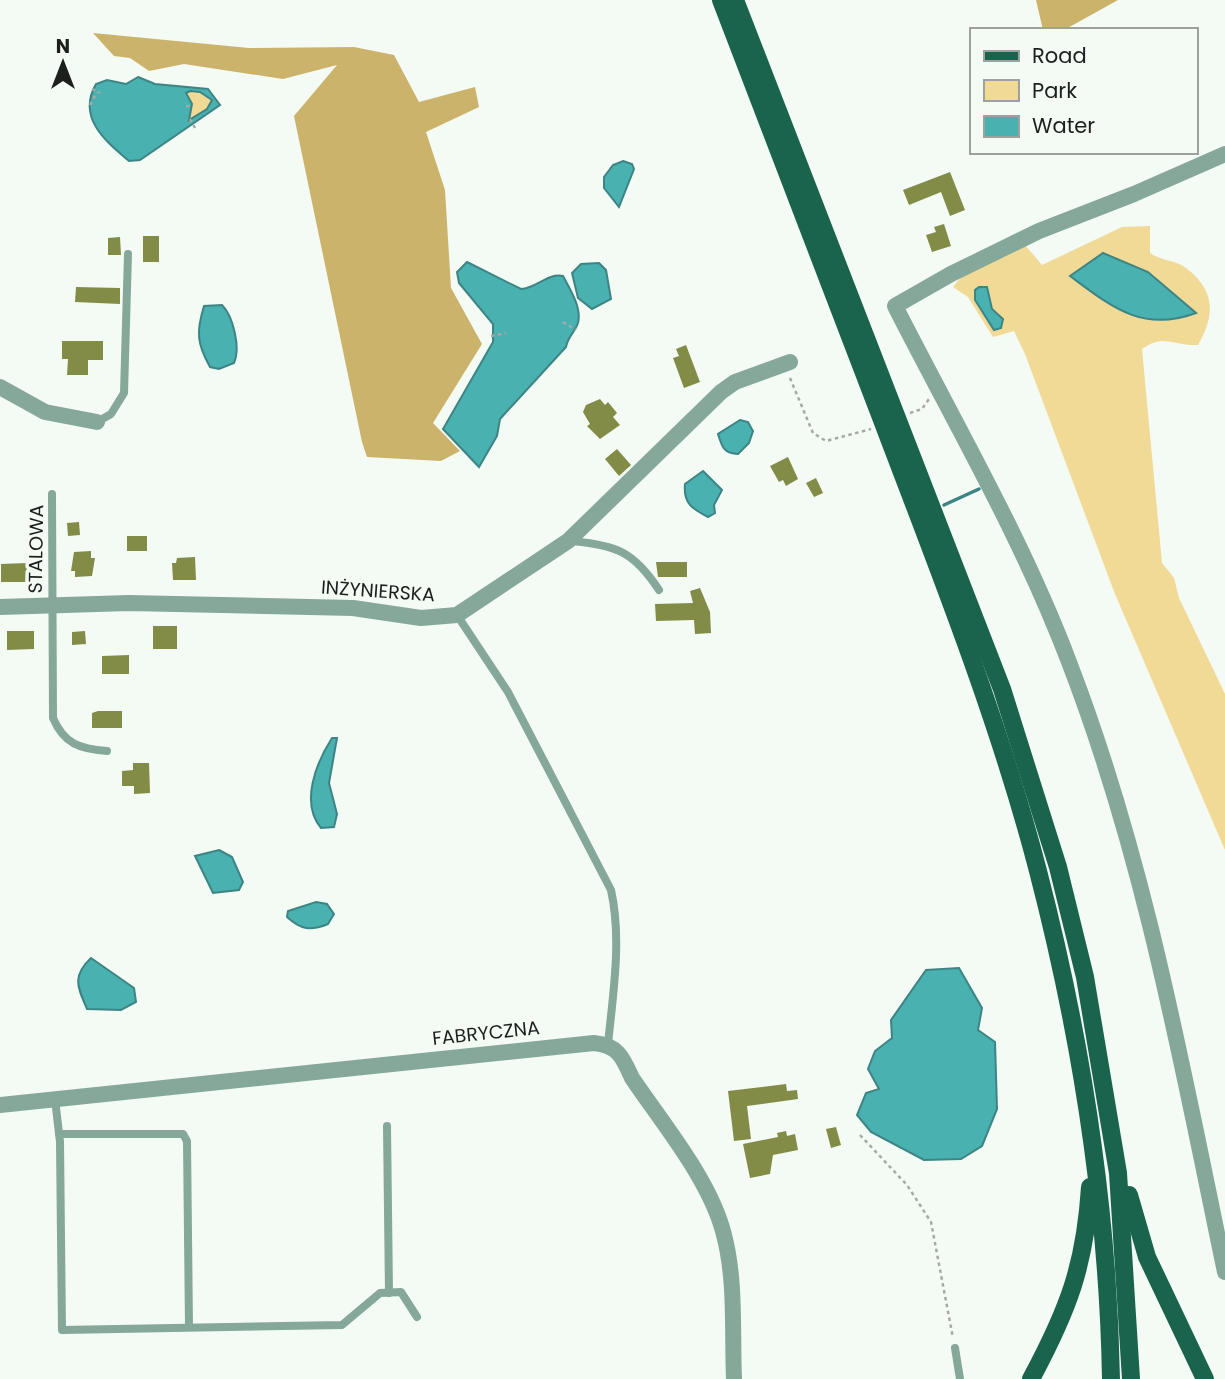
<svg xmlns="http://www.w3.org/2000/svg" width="1225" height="1379" font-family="Poppins,sans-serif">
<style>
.green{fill:#f1d996}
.forest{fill:#ccb36c}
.water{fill:#49b1b0;stroke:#3c8584;stroke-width:2;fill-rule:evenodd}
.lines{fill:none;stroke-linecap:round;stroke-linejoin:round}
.stream{stroke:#3c8584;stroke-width:3.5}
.building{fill:#828c47}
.path{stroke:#a5aaa5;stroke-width:2.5;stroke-dasharray:3.5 3.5;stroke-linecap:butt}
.service{stroke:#85a89a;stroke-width:8}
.minor{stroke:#85a89a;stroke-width:16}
.primary{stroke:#1a644e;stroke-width:18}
.labels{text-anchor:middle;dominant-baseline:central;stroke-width:7;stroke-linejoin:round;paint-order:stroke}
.street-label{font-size:19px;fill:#1d1f1d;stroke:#f4faf4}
</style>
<rect width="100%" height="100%" fill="#f4faf4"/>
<g class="green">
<path d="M190,91L200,92L212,100L207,109L189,120L186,93Z"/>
<path d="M1150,226V253C1161,261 1176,260 1186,268C1216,291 1215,315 1198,345C1172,346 1164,333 1142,349L1162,563L1174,578L1179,598L1225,694V850L1115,594L1025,354L1014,331L993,337L968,297L953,287L961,277L1025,245L1042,265L1122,227Z"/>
</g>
<g class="forest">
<path d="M1036,0H1118L1064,30H1043Z"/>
<path d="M93,33L249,48L354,47L394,55L419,102L475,87L479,107L426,132L445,190L451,288L482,344L433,423L460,451L441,461L367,457L362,442L294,116L337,65L283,79L184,64L149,71L130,58L114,56Z"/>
</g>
<g class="water">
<path d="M138,77L155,84L208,89L220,105L140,160L129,161C104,140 77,117 96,84L107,80L126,84ZM190,91L200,92L212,100L207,109L189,120L192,104L186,93Z"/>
<path d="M623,161L632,164L634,169L619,207L604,188V177L613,165Z"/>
<path d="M1103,253L1148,272L1196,313C1142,333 1112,307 1070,276Z"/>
<path d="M467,262L521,289C537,288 547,273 563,276C570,289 582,308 578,323C575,332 568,336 566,347L500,419L497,436L479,467L443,429L493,342V324L459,283L457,272Z"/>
<path d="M599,263L606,270L611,299L592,309L578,298L572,273L581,264Z"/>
<path d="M979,287H987L992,309L1003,319L1001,328L994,330L975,300V290Z"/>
<path d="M222,305C233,316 241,348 234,363L219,369L210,367C197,344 196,332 204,306Z"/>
<path d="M740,420L748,422L753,431L749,443L738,454C724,454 722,447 718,434Z"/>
<path d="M703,471L722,490L714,505L715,513L708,517C693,509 683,504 685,484Z"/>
<path d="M332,738H337L329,783L337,814L334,827L321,828C300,803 316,763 332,738Z"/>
<path d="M219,850L232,857L243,882L239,890L213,893L195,856Z"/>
<path d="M316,902L327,904L334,914L328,924C311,931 301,930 287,917L288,911Z"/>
<path d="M91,958L134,988L136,1002L121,1010L87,1009C77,986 72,976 91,958Z"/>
<path d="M959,968L982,1008L978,1030L995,1042L997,1109L982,1146L961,1159L924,1160L871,1132L857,1115L866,1093L879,1089L868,1069L875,1051L892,1038L891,1020L926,970Z"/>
</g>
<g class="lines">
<path class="stream" d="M944,505L979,489"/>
</g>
<g class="building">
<path d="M950,172L965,210L950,216L941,192L909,205L903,190Z"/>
<path d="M944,224L951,246L932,252L926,235L936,232L934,227Z"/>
<rect x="143" y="236" width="16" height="26"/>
<path d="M120,237L121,255H108V238Z"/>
<path d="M76,287L120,288V304L75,302Z"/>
<path d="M62,341H103V360H88V375H67L68,359H62Z"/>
<path d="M686,345L700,382L684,388L673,358L679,356L676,349Z"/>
<path d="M600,399L605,405L608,402L617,413L613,417L620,425L600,439L587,426L590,424L583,412L586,405Z"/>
<path d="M617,449L631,465L619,476L605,459Z"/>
<path d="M788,457L798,479L786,486L783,480L779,482L770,466Z"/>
<path d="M816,478L823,493L814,497L806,483Z"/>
<path d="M79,522L80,535L68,536L67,523Z"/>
<rect x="127" y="536" width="20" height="15"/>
<path d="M91,551V558H95L92,576L75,577V571H71L74,552Z"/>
<path d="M195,557L196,580H173L172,563H176L177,558Z"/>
<path d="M656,562H687V577H658Z"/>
<path d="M27,563L28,582H1V564Z"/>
<path d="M700,588L710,612L711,633L695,634L694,620L656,621L655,604L693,603L690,591Z"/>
<rect x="153" y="626" width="24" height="23"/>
<path d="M7,631H34V649L7,650Z"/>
<path d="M85,631L86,644L72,645V632Z"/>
<path d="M129,655V674H102V656Z"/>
<path d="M98,711H122V728H92V713Z"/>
<path d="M133,763H149L150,793L134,794V786H122V771L133,770Z"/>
<path d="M786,1084L787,1091L797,1090L798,1099L747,1106L751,1139L734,1141L728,1091Z"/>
<path d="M836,1127L841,1145L831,1148L826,1129Z"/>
<path d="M786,1131L787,1136L795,1134L798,1150L773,1155L770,1174L750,1178L743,1144L778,1137L777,1133Z"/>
</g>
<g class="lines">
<g class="path">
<path d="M92,89L100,93"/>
<path d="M90,105L97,92"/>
<path d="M186,106H193"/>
<path d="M190,119L195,128"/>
<path d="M563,322L576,330"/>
<path d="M491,336L506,333"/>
<path d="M790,378L813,433L826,441L871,429"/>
<path d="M910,413L922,409L929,399"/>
<path d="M860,1135L907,1185L931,1222L953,1338"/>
</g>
<g class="service">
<path d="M97,422L111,414L124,393L128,254"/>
<path d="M52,494L53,718C64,744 80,749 107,751"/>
<path d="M571,541C617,545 634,552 659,590"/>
<path d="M457,615L508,692L611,890C622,939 613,994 608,1044"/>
<path d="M55,1099L60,1142L62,1330L342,1325L380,1293L401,1292L417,1317"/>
<path d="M387,1126L389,1293"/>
<path d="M59,1134H183L187,1141L189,1327"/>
<path d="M955,1348L960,1379"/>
</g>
<g class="minor">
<path d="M1225,154L1134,194L1039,231L951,274L895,306C955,424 1022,538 1069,662C1145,859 1182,1066 1225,1272"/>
<path d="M0,387L45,412L97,422"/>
<path d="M0,607L129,603L353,608L421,618L457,615L568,541L721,392L735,382L790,362"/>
<path d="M0,1105L594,1043C618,1045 623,1058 632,1078C663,1124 711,1181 724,1235C736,1280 732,1332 734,1379"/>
</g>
<g class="primary">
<path d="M721,0C775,140 828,280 882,420C938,568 998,717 1038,871C1081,1037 1108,1207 1111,1379"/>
<path d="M735,0L1002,689L1058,867L1085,977L1118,1173L1131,1379"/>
<path d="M1129,1195L1147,1257L1205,1379"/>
<path d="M1031,1379C1068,1310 1085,1266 1090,1187"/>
</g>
</g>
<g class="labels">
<g class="street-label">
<text transform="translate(36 549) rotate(-89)">STALOWA</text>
<text transform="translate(378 591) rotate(4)">INŻYNIERSKA</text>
<text transform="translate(486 1033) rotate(-6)">FABRYCZNA</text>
</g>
</g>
<rect x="970" y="28" width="228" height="126" fill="#f4faf4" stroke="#9ea29e" stroke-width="2"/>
<rect x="984" y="51" width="35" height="10" fill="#1a644e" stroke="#9ea29e" stroke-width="2"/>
<text x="1032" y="63" font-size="21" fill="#1d1f1d">Road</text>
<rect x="984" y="80" width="35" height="21" fill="#f1d996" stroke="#9ea29e" stroke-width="2"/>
<text x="1032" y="98" font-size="21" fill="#1d1f1d">Park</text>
<rect x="984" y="116" width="35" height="21" fill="#49b1b0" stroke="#9ea29e" stroke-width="2"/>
<text x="1032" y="133" font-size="21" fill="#1d1f1d">Water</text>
<g transform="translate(63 63)" stroke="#f4faf4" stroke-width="5" paint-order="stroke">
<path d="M0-5L12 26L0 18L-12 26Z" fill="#1d1f1d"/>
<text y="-10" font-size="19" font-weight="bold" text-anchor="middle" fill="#1d1f1d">N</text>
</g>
</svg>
